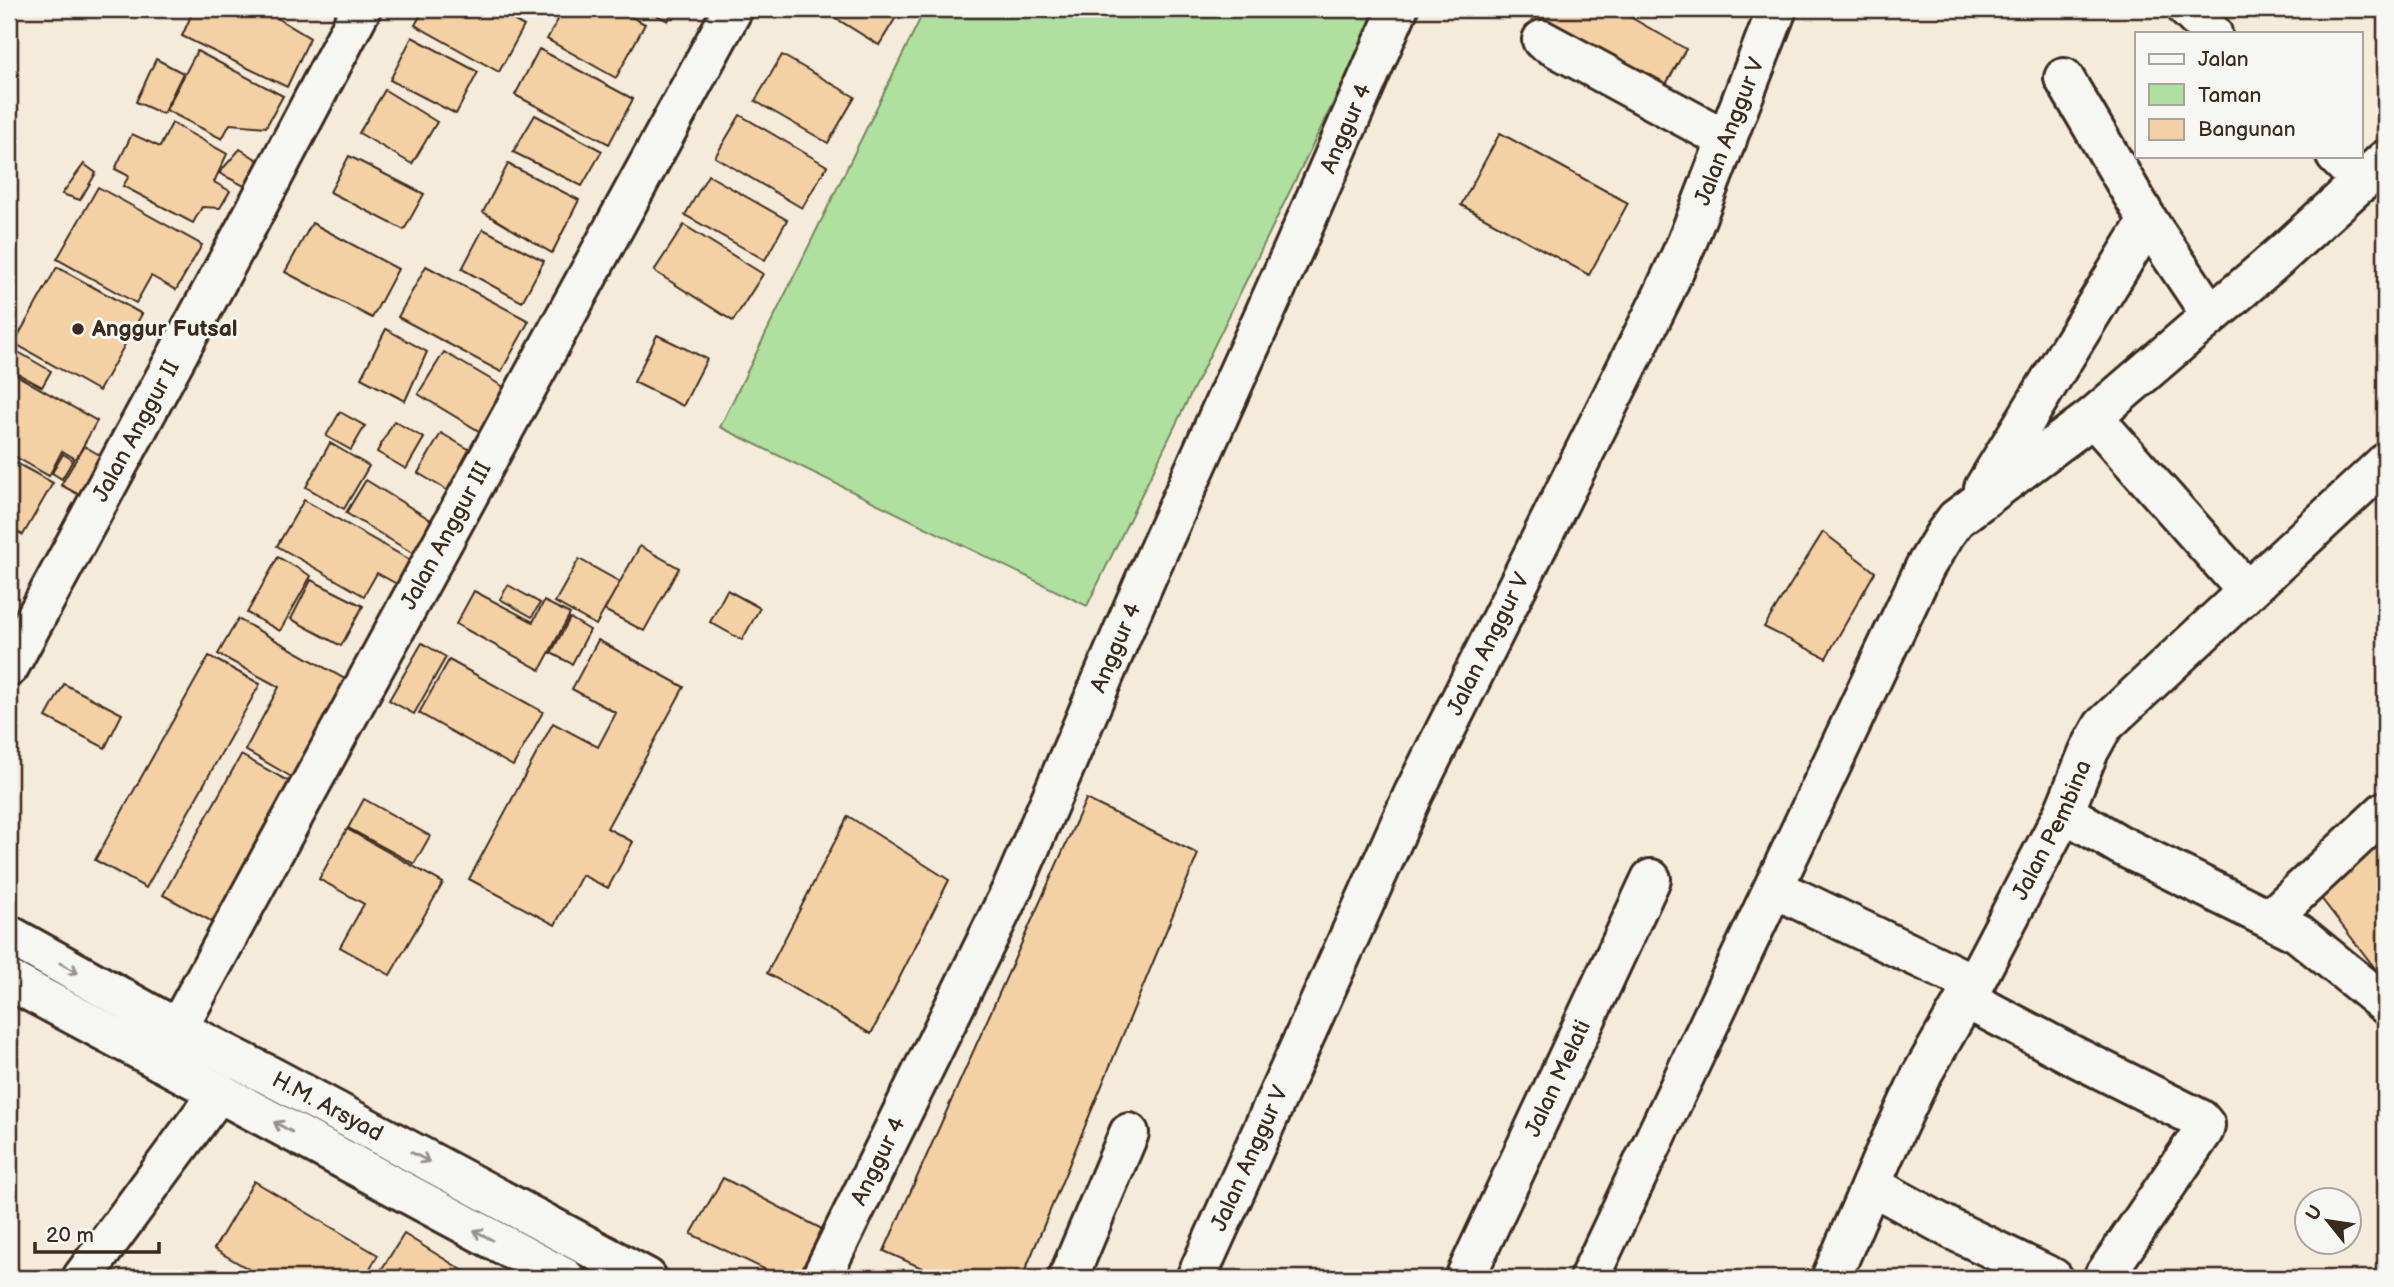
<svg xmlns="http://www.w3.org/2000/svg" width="2394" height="1287" font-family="'Balsamiq Sans',sans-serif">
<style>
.green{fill:#b0e0a0;stroke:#76855f;stroke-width:2}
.building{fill:#f4d1a5;stroke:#3b2a1e;stroke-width:2}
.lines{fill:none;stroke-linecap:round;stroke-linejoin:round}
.minor-casing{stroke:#3b2a1e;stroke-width:44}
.minor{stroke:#f6f6f2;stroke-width:38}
.oneway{stroke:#989088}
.poi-dot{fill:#3b2a1e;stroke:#f6f6f2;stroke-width:2.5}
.labels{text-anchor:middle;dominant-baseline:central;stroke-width:6;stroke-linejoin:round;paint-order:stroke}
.street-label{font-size:23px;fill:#3b2a1e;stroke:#f6f6f2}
.poi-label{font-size:23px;font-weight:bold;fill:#3b2a1e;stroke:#f6f6f2;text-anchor:start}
</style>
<rect width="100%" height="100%" fill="#f5ebdb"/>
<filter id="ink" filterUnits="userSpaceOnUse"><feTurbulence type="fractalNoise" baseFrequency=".0143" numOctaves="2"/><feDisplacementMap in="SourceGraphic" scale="14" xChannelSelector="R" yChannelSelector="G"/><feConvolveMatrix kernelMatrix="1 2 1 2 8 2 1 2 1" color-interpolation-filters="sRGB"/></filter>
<g filter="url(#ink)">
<path class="green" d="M925,9H1379L1087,606L720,427Z"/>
<g class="building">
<path d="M194,9H262L310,38L287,87L182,36Z"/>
<path d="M424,9H493L524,26L499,72L415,25Z"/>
<path d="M514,9H540L534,19Z"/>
<path d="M564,9H616L645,24L616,78L547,39Z"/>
<path d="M644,9H674L668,21Z"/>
<path d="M821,9H901L879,45Z"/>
<path d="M1537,9H1616L1686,49L1658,98L1531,19Z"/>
<path d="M412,37L478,72L456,114L390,80Z"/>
<path d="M539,49L633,99L609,144L515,95Z"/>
<path d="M197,51L283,96L266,127L230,124L222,139L166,110Z"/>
<path d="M782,55L855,97L828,143L755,101Z"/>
<path d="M156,59L183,73L163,114L136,102Z"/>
<path d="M385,90L437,122L412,164L359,133Z"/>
<path d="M535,115L602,151L582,186L513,152Z"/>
<path d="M740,115L827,166L802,208L715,157Z"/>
<path d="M172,123L227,154L214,182L230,191L220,208L202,207L193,223L123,186L129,176L115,169L132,134L160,147Z"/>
<path d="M1500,133L1628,203L1589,275L1461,205Z"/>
<path d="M240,149L264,164L252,190L219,173Z"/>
<path d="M349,156L424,194L404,230L330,192Z"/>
<path d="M84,164L96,173L80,200L62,194Z"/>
<path d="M508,164L579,200L552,253L483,212Z"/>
<path d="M708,175L787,220L765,260L685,215Z"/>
<path d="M98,187L202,245L176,290L151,276L136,303L57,259Z"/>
<path d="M312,223L398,269L372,318L285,272Z"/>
<path d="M684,225L763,274L733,321L654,271Z"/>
<path d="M483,229L544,261L522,302L462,269Z"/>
<path d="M426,266L529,321L501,372L398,317Z"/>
<path d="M57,267L142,314L99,391L14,343Z"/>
<path d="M386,329L427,352L405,401L361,378Z"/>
<path d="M657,335L707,359L683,406L634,382Z"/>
<path d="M13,349L51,371L42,387L9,369V356Z"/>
<path d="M444,352L509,390L484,434L418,394Z"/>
<path d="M9,371L97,421L76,459L62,451L49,476L9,453Z"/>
<path d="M340,412L365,426L351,450L326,436Z"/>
<path d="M394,421L424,438L406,469L377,452Z"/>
<path d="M441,433L477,454L453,494L418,473Z"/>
<path d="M330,443L369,466L344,509L306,487Z"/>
<path d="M84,446L105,458L83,497L61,485Z"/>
<path d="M63,454L73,460L62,479L52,473Z"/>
<path d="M9,459L53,483L23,535L9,527Z"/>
<path d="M366,480L439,525L419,557L346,513Z"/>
<path d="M304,500L417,564L404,588L377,573L364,596L277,546Z"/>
<path d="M1823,532L1875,572L1826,658L1764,627Z"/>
<path d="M640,546L679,568L644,631L604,610Z"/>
<path d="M278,557L311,576L280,631L247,613Z"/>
<path d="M579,559L620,582L596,625L555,602Z"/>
<path d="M311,580L363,606L341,646L291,619Z"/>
<path d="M508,585L540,603L532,617L500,599Z"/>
<path d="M727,590L760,608L742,640L710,622Z"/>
<path d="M474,591L533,622L544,601L570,614L540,670L456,624Z"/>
<path d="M570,618L590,630L572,664L551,653Z"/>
<path d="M238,619L350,682L295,779L245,750L279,687L218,654Z"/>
<path d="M598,640L684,687L607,828L633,842L608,888L582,875L555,925L469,879L553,723L598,747L616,713L572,689Z"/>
<path d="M422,643L446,657L414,714L389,700Z"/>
<path d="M209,656L260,684L146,888L95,860Z"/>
<path d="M449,660L543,712L513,766L419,713Z"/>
<path d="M64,684L122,714L105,748L46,717Z"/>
<path d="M241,755L295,785L218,925L163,895Z"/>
<path d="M364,799L430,836L414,864L348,828Z"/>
<path d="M1086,799L1198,854L1022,1278H944L884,1251Z"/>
<path d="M848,816L949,880L871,1034L767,973Z"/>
<path d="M2385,827V979L2384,980L2311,885Z"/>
<path d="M347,829L443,883L390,975L340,947L364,904L319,879Z"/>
<path d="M723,1178L822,1229L798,1278H783L691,1234Z"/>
<path d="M254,1181L378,1255L364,1278H264L214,1249Z"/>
<path d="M404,1234L475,1278H376Z"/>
</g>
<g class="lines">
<g class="minor-casing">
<g id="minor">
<path d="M2187,9L2212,33"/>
<path d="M1542,40L1727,140"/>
<path d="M2064,78L2148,221L2211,315"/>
<path d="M2336,156L2362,182"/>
<path d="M2093,417L2247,591"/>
<path d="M1984,488L2148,221"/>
<path id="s1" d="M9,667L248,224L361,9"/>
<path d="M2064,812L2120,845L2298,933L2385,1004"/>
<path d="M1774,888L1974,984"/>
<path d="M2270,919L2385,811"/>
<path id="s2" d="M9,935L178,1029L272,1077L647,1278"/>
<path d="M9,980L565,1278"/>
<path d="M1966,999L2074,1056L2200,1119L2205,1125L2204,1130L2103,1278"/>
<path id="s3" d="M160,1061L733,9"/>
<path d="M1871,1185L1953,1230L2053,1278"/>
<path d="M82,1278L219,1092"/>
<path id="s4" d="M821,1278L1013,887L1146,578L1295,246L1398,9"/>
<path d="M1068,1278L1129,1133"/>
<path id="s5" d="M1196,1278L1413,795L1662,297L1687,242L1777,9"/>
<path id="s6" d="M1465,1278L1651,879"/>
<path d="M1589,1278L1925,567L1945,534L1956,519L2093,417L2280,256L2385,160"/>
<path id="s7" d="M1831,1278L1883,1157L1921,1076L1974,984L2064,812L2089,751L2103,726L2385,463"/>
</g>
</g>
<use href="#minor" class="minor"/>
</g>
<defs><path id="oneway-shaft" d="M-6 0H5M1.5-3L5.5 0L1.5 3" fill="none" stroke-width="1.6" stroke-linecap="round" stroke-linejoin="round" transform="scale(1.75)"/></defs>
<g class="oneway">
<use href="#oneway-shaft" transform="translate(69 968) rotate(29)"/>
<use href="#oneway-shaft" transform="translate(283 1127) rotate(-151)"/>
<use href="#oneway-shaft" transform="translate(420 1157) rotate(28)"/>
<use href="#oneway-shaft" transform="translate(483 1235) rotate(-152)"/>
</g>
</g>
<circle class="poi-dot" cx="78" cy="329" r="7"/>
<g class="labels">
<g class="street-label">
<text stroke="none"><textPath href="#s4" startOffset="1264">Anggur 4</textPath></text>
<text stroke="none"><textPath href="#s5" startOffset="1265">Jalan Anggur V</textPath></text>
<text stroke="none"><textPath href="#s1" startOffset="268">Jalan Anggur II</textPath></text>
<text stroke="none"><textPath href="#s3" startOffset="598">Jalan Anggur III</textPath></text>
<text stroke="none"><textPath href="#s5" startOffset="698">Jalan Anggur V</textPath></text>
<text stroke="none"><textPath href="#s4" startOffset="696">Anggur 4</textPath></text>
<text stroke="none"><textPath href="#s7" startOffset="500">Jalan Pembina</textPath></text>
<text stroke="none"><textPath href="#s6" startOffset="220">Jalan Melati</textPath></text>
<text stroke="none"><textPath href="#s2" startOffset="362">H.M. Arsyad</textPath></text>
<text stroke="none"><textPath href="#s5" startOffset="131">Jalan Anggur V</textPath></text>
<text stroke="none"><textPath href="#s4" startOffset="130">Anggur 4</textPath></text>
</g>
<g class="poi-label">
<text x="92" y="329">Anggur Futsal</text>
</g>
</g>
<rect width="2394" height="1287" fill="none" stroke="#f6f6f2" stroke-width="35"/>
<rect x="18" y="18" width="2359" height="1252" fill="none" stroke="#3b2a1e" stroke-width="2.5" filter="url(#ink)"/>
<rect x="2135" y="32" width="228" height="126" fill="#f6f6f2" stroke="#aba49d" stroke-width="2"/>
<rect x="2149" y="54" width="35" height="10" fill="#f6f6f2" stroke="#aba49d" stroke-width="2"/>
<text x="2198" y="66" font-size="21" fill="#3b2a1e">Jalan</text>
<rect x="2149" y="84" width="35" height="21" fill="#b0e0a0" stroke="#aba49d" stroke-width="2"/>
<text x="2198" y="102" font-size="21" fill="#3b2a1e">Taman</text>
<rect x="2149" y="119" width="35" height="21" fill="#f4d1a5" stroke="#aba49d" stroke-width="2"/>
<text x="2198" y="136" font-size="21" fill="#3b2a1e">Bangunan</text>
<g transform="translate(2328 1221) rotate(300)"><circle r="33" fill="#f6f6f2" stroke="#aba49d" stroke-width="2"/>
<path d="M0-5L12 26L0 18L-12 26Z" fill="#3b2a1e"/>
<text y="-10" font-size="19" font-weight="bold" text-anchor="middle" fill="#3b2a1e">U</text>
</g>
<path d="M35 1242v10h124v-10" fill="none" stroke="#3b2a1e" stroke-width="3.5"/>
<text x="46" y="1242" font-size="21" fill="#3b2a1e" stroke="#f6f6f2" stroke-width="5" paint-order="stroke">20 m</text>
</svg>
